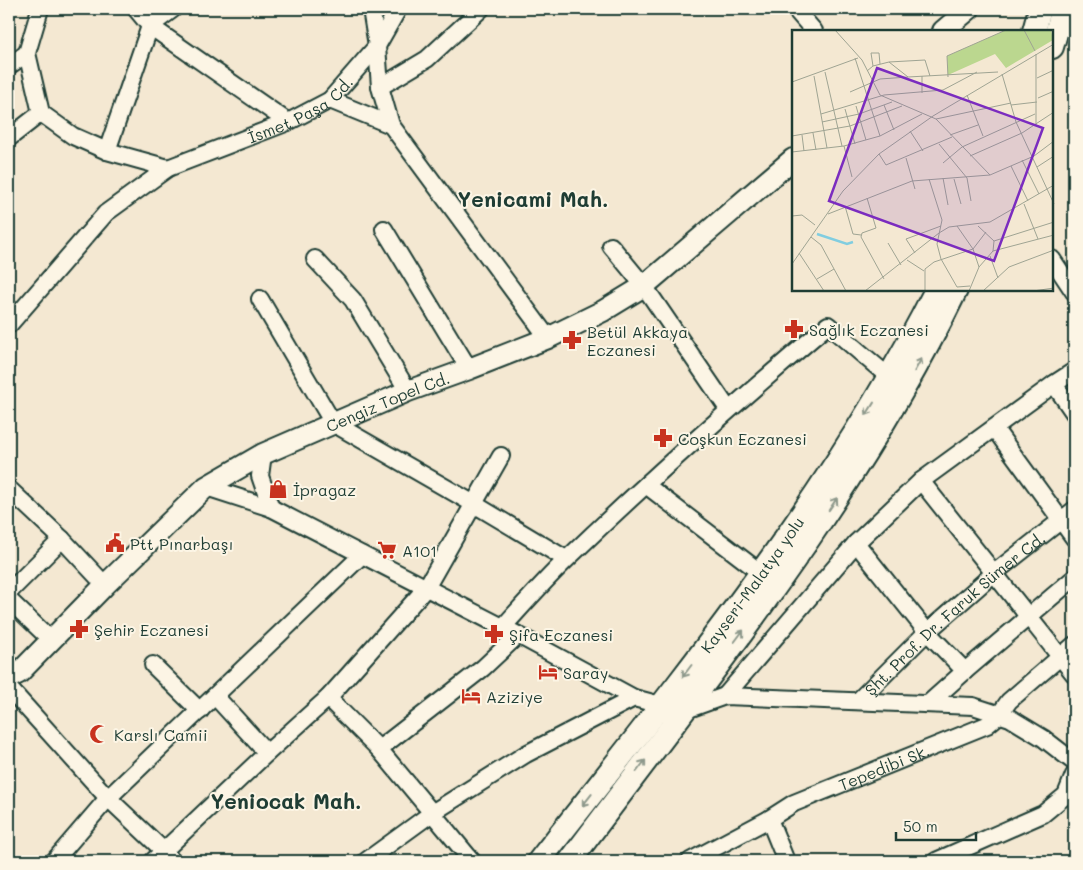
<svg xmlns="http://www.w3.org/2000/svg" width="1083" height="870" font-family="Mali,sans-serif">
<style>
.lines{fill:none;stroke-linecap:round;stroke-linejoin:round}
.minor-casing{stroke:#1f3d34;stroke-width:20}
.major-casing{stroke:#1f3d34;stroke-width:24}
.highway-casing{stroke:#1f3d34;stroke-width:26}
.minor{stroke:#fcf5e5;stroke-width:16}
.major{stroke:#fcf5e5;stroke-width:20}
.highway{stroke:#fcf5e5;stroke-width:22}
.oneway{stroke:#8e998c}
.labels{text-anchor:middle;dominant-baseline:central;stroke-width:4;stroke-linejoin:round;paint-order:stroke}
.street-label{font-size:16px;fill:#1f3d34;stroke:#fcf5e5}
.poi-label{font-size:16px;fill:#1f3d34;stroke:#fcf5e5;text-anchor:start}
.district-label{font-size:21px;font-weight:bold;fill:#1f3d34;stroke:#fcf5e5}
.inset-river{fill:none;stroke:#81cde0;stroke-width:2.5}
.inset-road{fill:none;stroke:#9fa493;stroke-width:1}
.view{fill:#7b2cbf;fill-opacity:0.15;stroke:#7b2cbf;stroke-width:2.5}
.inset-edge{fill:none;stroke:#1f3d34;stroke-width:2.5}
</style>
<rect width="100%" height="100%" fill="#f4e8d2"/>
<filter id="ink" filterUnits="userSpaceOnUse"><feTurbulence type="fractalNoise" baseFrequency=".02" numOctaves="2"/><feDisplacementMap in="SourceGraphic" scale="10" xChannelSelector="R" yChannelSelector="G"/><feConvolveMatrix kernelMatrix="1 2 1 2 8 2 1 2 1" color-interpolation-filters="sRGB"/></filter>
<g filter="url(#ink)">
<g class="lines">
<g class="minor-casing">
<g id="minor">
<path d="M40,9L27,53L41,113L73,136L107,151L168,168"/>
<path d="M136,9L150,26L288,122"/>
<path d="M371,9L377,46L380,87L391,125L548,338"/>
<path d="M795,9L814,31"/>
<path d="M9,66L27,53"/>
<path d="M380,87L427,59L481,9"/>
<path d="M330,100L391,125"/>
<path d="M9,138L41,113"/>
<path d="M107,151L150,26L173,9"/>
<path d="M384,229L469,369"/>
<path d="M611,246L644,286L728,409"/>
<path d="M315,259L353,300L408,391"/>
<path d="M1052,259L1074,292"/>
<path d="M260,299L333,423L474,504L566,559"/>
<path id="s1" d="M9,325L106,213L168,168L288,122L330,100L377,46L398,9"/>
<path d="M1054,384L1074,413"/>
<path d="M994,428L1074,538"/>
<path d="M263,454L260,476L271,508"/>
<path d="M921,481L1074,674"/>
<path d="M646,485L761,573"/>
<path d="M206,487L271,508L518,635L634,698L683,711L725,696L973,706L1010,718L1043,738L1074,762"/>
<path d="M9,489L62,539L105,585"/>
<path d="M856,543L927,632L965,671"/>
<path d="M9,592L62,539"/>
<path d="M9,600L51,640"/>
<path d="M503,627C524,604 545,580 568,558C652,477 739,400 828,325L889,377"/>
<path d="M153,665L200,711"/>
<path d="M9,688L108,798L164,851L172,861"/>
<path d="M215,696L267,753"/>
<path d="M725,696L856,543L921,481L1054,384L1074,371"/>
<path d="M328,698L379,749L472,861"/>
<path id="s2" d="M859,700L927,632L993,574L1074,510"/>
<path d="M928,704L965,671L1074,578"/>
<path d="M379,749L483,668L518,635"/>
<path d="M769,819L786,861"/>
<path d="M54,861L108,798L362,555"/>
<path d="M153,861L267,753L328,698L426,588L501,456"/>
<path d="M366,861L432,813L526,754L634,698"/>
<path id="s3" d="M690,861L769,819L794,803L987,725L999,715L1009,701L1074,645"/>
<path d="M936,861L1043,814L1066,795L1074,775"/>
</g>
</g>
<g class="major-casing">
<g id="major">
<path d="M943,31L969,9"/>
<path id="s4" d="M9,678L19,673L105,585L206,487L263,454L408,391L469,369L548,338L603,311L644,286L793,159"/>
</g>
</g>
<g class="highway-casing">
<g id="highway">
<path d="M1034,31L1040,9"/>
<path d="M1052,47L1063,9"/>
<path id="s5" d="M539,861C682,679 831,498 936,290"/>
<path d="M570,861C708,677 855,498 956,290"/>
</g>
</g>
<use href="#minor" class="minor"/>
<use href="#major" class="major"/>
<use href="#highway" class="highway"/>
</g>
<defs><path id="oneway-shaft" d="M-6 0H5M1.5-3L5.5 0L1.5 3" fill="none" stroke-width="1.6" stroke-linecap="round" stroke-linejoin="round" transform="scale(1.25)"/></defs>
<g class="oneway">
<use href="#oneway-shaft" transform="translate(918 365) rotate(-61)"/>
<use href="#oneway-shaft" transform="translate(870 409) rotate(122)"/>
<use href="#oneway-shaft" transform="translate(833 504) rotate(-56)"/>
<use href="#oneway-shaft" transform="translate(739 636) rotate(-53)"/>
<use href="#oneway-shaft" transform="translate(687 671) rotate(127)"/>
<use href="#oneway-shaft" transform="translate(641 766) rotate(-53)"/>
<use href="#oneway-shaft" transform="translate(587 800) rotate(128)"/>
</g>
</g>
<defs>
<g id="pharmacy-bare" transform="scale(1.5)"><path d="M-2-6h4v4h4v4h-4v4h-4v-4h-4v-4h4Z" fill="#c8321e" stroke="#fcf5e5" stroke-width="2.5" paint-order="stroke"/></g>
<g id="shop-bare" transform="scale(1.5)"><path d="M-5-2.5h2.3a2.7 3.5 0 0 1 5.4 0H5L5.5 6h-11ZM-1.5-2.5h3a1.5 2.3 0 0 0-3 0Z" fill="#c8321e" stroke="#fcf5e5" stroke-width="2.5" paint-order="stroke"/></g>
<g id="civic-bare" transform="scale(1.5)"><path d="M-.6-6.5H3V-4.5H.6V-3L4-1V1h2V6H-6V1h2V-1L-.6-3ZM-1.2 2.5V6h2.4V2.5Z" fill="#c8321e" stroke="#fcf5e5" stroke-width="2.5" paint-order="stroke"/></g>
<g id="supermarket-bare" transform="scale(1.5)"><path d="M-6-5.5h2.5l.6 2H6L4.5 2H-2.5L-4.4-4H-6ZM-1.5 3.2a1.3 1.3 0 1 0 .1 0ZM3 3.2a1.3 1.3 0 1 0 .1 0Z" fill="#c8321e" stroke="#fcf5e5" stroke-width="2.5" paint-order="stroke"/></g>
<g id="hotel-bare" transform="scale(1.5)"><path d="M-6-4.5h1.5V1H6V5H4.5V3h-9V5H-6ZM-4 0a1.8 1.8 0 1 1 3.6 0ZM.5 0V-2.5h3Q6-2.5 6 0Z" fill="#c8321e" stroke="#fcf5e5" stroke-width="2.5" paint-order="stroke"/></g>
<g id="mosque-bare" transform="scale(1.5)"><path d="M3.5-4.9A6 6 0 1 0 3.5 4.9A5 5 0 1 1 3.5-4.9Z" fill="#c8321e" stroke="#fcf5e5" stroke-width="2.5" paint-order="stroke"/></g>
</defs>
<g fill-rule="evenodd">
<use href="#pharmacy-bare" x="794" y="329"/>
<use href="#pharmacy-bare" x="572" y="340"/>
<use href="#pharmacy-bare" x="663" y="438"/>
<use href="#shop-bare" x="278" y="489"/>
<use href="#civic-bare" x="115" y="543"/>
<use href="#supermarket-bare" x="387" y="550"/>
<use href="#pharmacy-bare" x="79" y="629"/>
<use href="#pharmacy-bare" x="494" y="634"/>
<use href="#hotel-bare" x="548" y="672"/>
<use href="#hotel-bare" x="471" y="696"/>
<use href="#mosque-bare" x="99" y="734"/>
</g>
<g class="labels">
<g class="street-label">
<text stroke="none"><textPath href="#s1" startOffset="370">İsmet Paşa Cd.</textPath></text>
<text stroke="none"><textPath href="#s4" startOffset="476">Cengiz Topel Cd.</textPath></text>
<text stroke="none"><textPath href="#s5" startOffset="349">Kayseri-Malatya yolu</textPath></text>
<text stroke="none"><textPath href="#s2" startOffset="129">Şht. Prof. Dr. Faruk Sümer Cd.</textPath></text>
<text stroke="none"><textPath href="#s3" startOffset="216">Tepedibi Sk.</textPath></text>
</g>
<g class="poi-label">
<text x="809" y="329">Sağlık Eczanesi</text>
<text x="587" y="331">Betül Akkaya<tspan x="587" dy="18">Eczanesi</tspan></text>
<text x="678" y="438">Coşkun Eczanesi</text>
<text x="293" y="489">İpragaz</text>
<text x="130" y="543">Ptt Pınarbaşı</text>
<text x="402" y="550">A101</text>
<text x="94" y="629">Şehir Eczanesi</text>
<text x="509" y="634">Şifa Eczanesi</text>
<text x="563" y="672">Saray</text>
<text x="486" y="696">Aziziye</text>
<text x="114" y="734">Karslı Camii</text>
</g>
<g class="district-label">
<text x="533" y="198">Yenicami Mah.</text>
<text x="286" y="800">Yeniocak Mah.</text>
</g>
</g>
<g transform="translate(792 30)">
<rect width="261" height="261" fill="#f4e8d2"/>
<path d="M214,0H259L261,10L214,38L203,24L156,45L155,26Z" fill="#bbd78f"/>
<path class="inset-river" d="M25,204L55,214L61,212"/>
<path class="inset-road" d="M43,0L70,30L88,65L144,89L198,145M232,0L243,21M63,28L88,106M97,32L133,30L138,46M81,36L79,23H87L88,34M75,41L81,36L97,32L116,47L206,42M33,42L50,116M210,44L224,92L262,174M22,46L35,118M130,46V63M156,47L155,26L214,0M245,48L262,40M0,52L66,28M58,62L88,49L116,47M175,65L191,106M246,68L262,61M92,75L102,100M219,75L245,72M64,76L74,110M53,79L63,114M29,84L92,65L151,60L185,42M144,89L219,73M30,92L67,84L100,72M244,95V24M118,101L131,121M21,103L24,120M10,105L12,121M158,105L186,95M0,106L58,96L110,76M147,114L175,148L179,171M52,116L60,147M0,122L52,116L88,106L130,84M87,124L94,135L160,107M178,126L230,103L262,82M114,128L123,159M230,130L247,164M151,133L170,117L243,84M219,136L236,171M245,137L262,126M151,148L156,175M137,149L150,190L145,214L149,229L165,257L178,256M162,149L169,174M75,168L84,198L70,203L69,207L92,249M232,174L246,209M53,176L61,204L69,205M36,184L120,151L198,145L242,126L262,111M0,186L10,185L23,195M165,196L181,219L187,237M19,207L29,215L54,261M202,211L262,192M96,213L109,235M201,221L262,205M7,223L32,261M123,223L114,209L149,196M198,226L206,248M115,230L132,241M0,234L51,161L87,124L141,86L262,14M25,249L42,239M73,261L147,203L157,197L198,192L262,155M133,261V239L142,232L181,219L194,202M177,261L187,237L201,221L202,211L186,196M191,261L217,237L262,220M241,261L262,258"/>
<path class="view" d="M85,38L251,98L202,231L37,171Z"/>
<rect width="261" height="261" class="inset-edge"/>
</g>
<rect width="1083" height="870" fill="none" stroke="#fcf5e5" stroke-width="30"/>
<rect x="15" y="15" width="1053" height="840" fill="none" stroke="#1f3d34" stroke-width="2" filter="url(#ink)"/>
<path d="M896 832v8h80v-8" fill="none" stroke="#1f3d34" stroke-width="2.5"/>
<text x="903" y="832" font-size="15" fill="#1f3d34" stroke="#fcf5e5" stroke-width="4" paint-order="stroke">50 m</text>
</svg>
